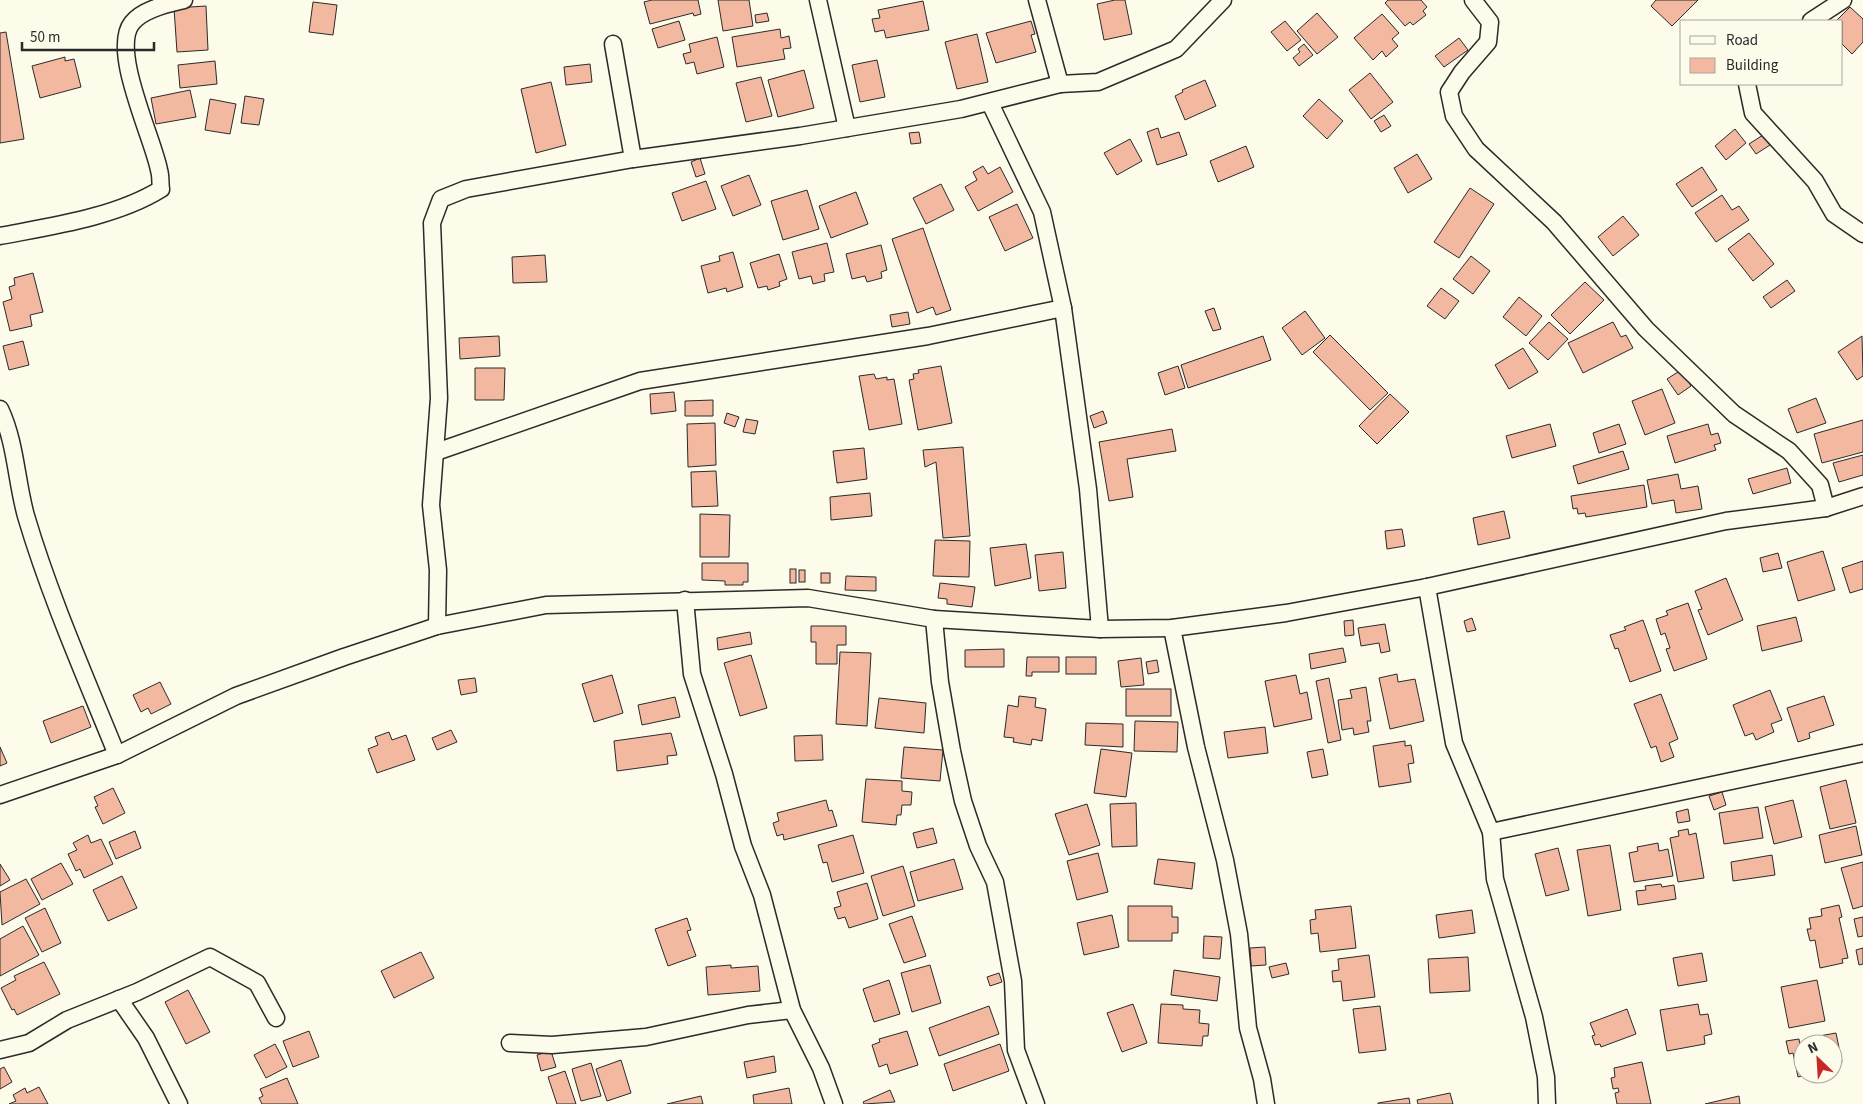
<svg xmlns="http://www.w3.org/2000/svg" width="1863" height="1104" font-family="'Source Sans 3',sans-serif">
<style>
.building{fill:#f2b8a0;stroke:#2b2b2b}
.lines{fill:none;stroke-linecap:round;stroke-linejoin:round}
.street-casing{stroke:#2b2b2b;stroke-width:19}
.street{stroke:#fdfbea;stroke-width:16}
</style>
<rect width="100%" height="100%" fill="#fdfbea"/>
<g class="building">
<path d="M652,0H698L701,14L694,16L693,13L650,24L644,2Z"/>
<path d="M718,0H749L753,26L723,31Z"/>
<path d="M1115,0H1125L1132,34L1104,40L1097,4Z"/>
<path d="M1388,0H1421L1427,7L1423,11L1426,15L1413,25L1410,22L1405,26L1385,3Z"/>
<path d="M1656,0H1698L1672,26L1651,6Z"/>
<path d="M923,1L929,30L886,38L884,30L875,32L872,19L880,18L878,10Z"/>
<path d="M313,2L337,5L333,35L309,32Z"/>
<path d="M206,6L208,50L177,52L174,8Z"/>
<path d="M1850,7L1863,19V42L1852,54L1842,44V21H1836Z"/>
<path d="M767,13L769,21L756,23L755,15Z"/>
<path d="M1317,13L1338,37L1317,54L1297,31Z"/>
<path d="M1382,14L1399,33L1392,39L1398,46L1386,57L1382,51L1373,60L1354,38Z"/>
<path d="M679,21L685,40L658,48L652,29Z"/>
<path d="M1031,21L1035,34L1031,35L1036,52L996,63L986,33Z"/>
<path d="M1285,21L1301,40L1287,51L1271,32Z"/>
<path d="M780,29L781,38L789,36L791,48L783,49L785,59L737,67L732,37Z"/>
<path d="M6,32L24,139L0,143V33Z"/>
<path d="M977,34L988,82L957,89L945,42Z"/>
<path d="M717,37L724,67L697,74L694,62L686,64L683,54L691,52L689,44Z"/>
<path d="M1459,38L1468,50L1444,67L1435,56Z"/>
<path d="M1304,44L1313,55L1299,66L1293,58L1300,52L1298,49Z"/>
<path d="M65,57V61L74,59L81,87L40,98L32,66Z"/>
<path d="M877,60L885,97L860,102L852,65Z"/>
<path d="M215,61L217,84L180,88L178,65Z"/>
<path d="M590,64L592,82L566,85L564,67Z"/>
<path d="M804,70L814,108L778,117L768,80Z"/>
<path d="M1370,73L1393,102L1371,119L1349,90Z"/>
<path d="M761,77L772,116L746,122L736,83Z"/>
<path d="M1205,80L1216,106L1185,120L1175,96L1183,92L1182,90Z"/>
<path d="M551,82L566,145L536,153L521,89Z"/>
<path d="M190,90L196,117L156,124L151,98Z"/>
<path d="M245,96L264,99L259,125L241,123Z"/>
<path d="M210,99L236,104L230,134L205,130Z"/>
<path d="M1319,99L1343,121L1327,139L1303,116Z"/>
<path d="M1384,115L1391,126L1381,132L1374,121Z"/>
<path d="M1158,128L1161,138L1179,132L1187,155L1157,165L1147,132Z"/>
<path d="M1735,129L1746,143L1726,160L1715,146Z"/>
<path d="M919,132L921,143L911,144L909,133Z"/>
<path d="M1763,135L1770,145L1756,154L1749,144Z"/>
<path d="M1130,139L1142,161L1117,175L1104,153Z"/>
<path d="M1246,146L1254,167L1218,182L1210,161Z"/>
<path d="M1417,154L1432,179L1408,193L1394,168Z"/>
<path d="M700,158L705,174L696,177L691,162Z"/>
<path d="M983,166L988,174L1000,167L1013,192L978,211L965,187L977,180L973,172Z"/>
<path d="M1702,167L1717,190L1692,207L1676,184Z"/>
<path d="M749,175L761,205L733,216L721,186Z"/>
<path d="M706,181L716,209L682,221L672,193Z"/>
<path d="M941,184L954,210L926,224L913,198Z"/>
<path d="M1470,188L1494,204L1459,258L1434,242Z"/>
<path d="M807,190L819,229L783,240L771,201Z"/>
<path d="M856,192L868,224L831,238L819,206Z"/>
<path d="M1722,195L1732,210L1739,206L1749,220L1716,242L1695,213Z"/>
<path d="M1017,204L1033,238L1005,251L989,217Z"/>
<path d="M1623,216L1639,235L1613,256L1598,237Z"/>
<path d="M923,228L951,310L936,315L933,307L917,313L892,239Z"/>
<path d="M1749,233L1774,264L1753,281L1728,249Z"/>
<path d="M827,243L834,272L824,274L825,281L813,284L811,276L799,279L792,252Z"/>
<path d="M881,245L887,270L881,272L882,278L867,282L865,276L852,279L846,254Z"/>
<path d="M733,252L743,287L727,292L726,288L708,293L701,266L720,261L719,256Z"/>
<path d="M779,254L787,279L779,282L780,286L768,290L767,286L758,288L750,263Z"/>
<path d="M545,255L547,282L513,283L512,257Z"/>
<path d="M1471,256L1490,271L1473,294L1453,279Z"/>
<path d="M33,273L43,312L30,315L32,326L10,331L3,302L12,299L9,287L15,285L14,278Z"/>
<path d="M1787,280L1795,291L1771,308L1763,297Z"/>
<path d="M1585,282L1604,300L1570,334L1551,315Z"/>
<path d="M1441,288L1459,301L1445,319L1427,306Z"/>
<path d="M1519,297L1542,316L1526,336L1503,317Z"/>
<path d="M1214,308L1221,329L1213,331L1205,311Z"/>
<path d="M1305,311L1325,338L1302,355L1282,328Z"/>
<path d="M908,312L910,324L892,327L890,315Z"/>
<path d="M1549,322L1568,339L1548,360L1529,343Z"/>
<path d="M1613,322L1621,337L1626,335L1633,348L1583,373L1568,343Z"/>
<path d="M1330,335L1388,393L1370,410L1313,352Z"/>
<path d="M499,336L500,356L460,359L459,338Z"/>
<path d="M1263,336L1271,360L1188,388L1181,365Z"/>
<path d="M1862,336L1863,376L1857,380L1838,352Z"/>
<path d="M23,341L29,365L9,370L3,346Z"/>
<path d="M1523,348L1538,372L1509,389L1495,365Z"/>
<path d="M941,366L952,423L918,430L909,380L914,379L913,374L919,373L918,370Z"/>
<path d="M1178,366L1185,388L1165,395L1158,373Z"/>
<path d="M475,368H505L504,400H475Z"/>
<path d="M1681,370L1691,386L1678,395L1667,379Z"/>
<path d="M874,374L876,379L887,377V380L894,379L902,424L869,430L859,376Z"/>
<path d="M1662,389L1675,423L1645,435L1632,401Z"/>
<path d="M674,392L676,411L651,414L650,394Z"/>
<path d="M1390,394L1409,412L1377,444L1359,426Z"/>
<path d="M1816,398L1826,423L1797,433L1788,409Z"/>
<path d="M713,400V416H685V401Z"/>
<path d="M1103,411L1107,423L1094,428L1090,416Z"/>
<path d="M727,413L739,417L735,427L724,423Z"/>
<path d="M746,419L758,421L755,434L743,432Z"/>
<path d="M1863,420V452L1822,463L1814,434Z"/>
<path d="M715,423L716,465L688,467L687,424Z"/>
<path d="M1550,424L1556,446L1512,458L1506,436Z"/>
<path d="M1619,424L1626,444L1599,453L1593,433Z"/>
<path d="M1708,424L1711,435L1718,433L1721,443L1714,445L1716,450L1675,463L1667,436Z"/>
<path d="M1172,429L1176,451L1127,459L1133,497L1109,501L1099,442Z"/>
<path d="M963,447L970,536L943,538L936,462L925,467L923,450Z"/>
<path d="M864,448L867,479L837,483L833,451Z"/>
<path d="M1623,451L1629,469L1578,484L1573,466Z"/>
<path d="M1863,455V475L1839,482L1833,463Z"/>
<path d="M1787,468L1791,483L1753,494L1748,479Z"/>
<path d="M716,471L718,506L692,507L691,472Z"/>
<path d="M1678,474L1681,489L1698,486L1702,509L1676,513L1674,500L1652,504L1647,480Z"/>
<path d="M1644,485L1647,507L1586,517L1585,513L1578,514L1577,508L1573,509L1571,496Z"/>
<path d="M870,493L872,516L831,520L830,497Z"/>
<path d="M1504,511L1510,538L1478,545L1473,518Z"/>
<path d="M700,514L730,515L729,557H700Z"/>
<path d="M1402,529L1405,546L1387,549L1385,531Z"/>
<path d="M935,540L970,541L969,577L933,576Z"/>
<path d="M1026,544L1031,578L995,586L990,548Z"/>
<path d="M1823,551L1835,590L1798,601L1787,562Z"/>
<path d="M1063,552L1066,588L1039,591L1035,555Z"/>
<path d="M1778,553L1782,568L1763,572L1760,558Z"/>
<path d="M1863,561V589L1850,593L1842,568Z"/>
<path d="M702,563H748V582H743V585H725V581L702,580Z"/>
<rect x="790" y="569" width="6" height="14"/>
<rect x="799" y="570" width="6" height="12"/>
<rect x="821" y="573" width="9" height="10"/>
<path d="M846,576L876,577V591L845,590Z"/>
<path d="M1726,578L1743,620L1708,635L1698,610L1702,609L1695,591Z"/>
<path d="M940,583L975,587L972,607L947,604V599L938,598Z"/>
<path d="M1688,603L1707,659L1674,671L1666,649L1670,648L1665,633L1661,635L1656,619L1668,615L1666,611Z"/>
<path d="M1796,617L1802,641L1762,651L1757,626Z"/>
<path d="M1472,618L1476,630L1467,632L1464,621Z"/>
<path d="M1353,620L1354,635L1345,636L1344,621Z"/>
<path d="M1643,620L1661,671L1630,682L1618,648L1615,649L1610,635L1626,630L1624,627Z"/>
<path d="M1385,624L1390,651L1381,653L1379,643L1361,646L1358,628Z"/>
<path d="M811,626H846V645H837V664H816V642H811Z"/>
<path d="M750,632L752,644L718,650L717,638Z"/>
<path d="M1343,648L1346,662L1311,669L1309,654Z"/>
<path d="M1004,649V667H965V650Z"/>
<path d="M840,652L871,653L867,726L836,724Z"/>
<path d="M751,655L767,708L740,716L724,663Z"/>
<path d="M1027,657H1059V672H1032V676H1026Z"/>
<rect x="1066" y="657" width="30" height="17"/>
<path d="M1141,658L1144,685L1121,687L1118,661Z"/>
<path d="M1157,660L1159,672L1148,674L1146,662Z"/>
<path d="M1397,674L1398,682L1415,679L1424,721L1390,729L1379,678Z"/>
<path d="M612,675L623,713L594,722L582,684Z"/>
<path d="M1296,675L1300,694L1307,692L1312,719L1274,727L1265,681Z"/>
<path d="M475,678L477,692L461,695L458,680Z"/>
<path d="M1329,678L1341,740L1328,743L1316,681Z"/>
<path d="M160,682L171,704L151,714L148,708L141,712L133,695Z"/>
<path d="M1366,687L1371,721H1367L1369,732L1354,735L1353,728L1342,730L1338,700L1352,698L1350,690Z"/>
<rect x="1126" y="689" width="45" height="27"/>
<path d="M1770,690L1782,720L1771,724L1774,732L1756,740L1753,733L1745,736L1733,705Z"/>
<path d="M1661,694L1678,739L1669,743L1674,757L1661,762L1656,746L1651,748L1634,704Z"/>
<path d="M1019,696L1036,698L1035,707L1046,709L1042,741L1032,739L1031,745L1013,742L1014,738L1004,737L1008,705L1018,707Z"/>
<path d="M1824,696L1834,725L1809,733L1810,738L1798,742L1787,708Z"/>
<path d="M675,697L680,717L642,725L638,705Z"/>
<path d="M879,698L926,703L924,733L875,728Z"/>
<path d="M83,706L91,727L51,743L43,721Z"/>
<path d="M1135,721L1178,722L1177,752L1134,751Z"/>
<path d="M1086,723L1123,724V747L1085,745Z"/>
<path d="M1265,727L1268,753L1228,758L1224,732Z"/>
<path d="M451,730L457,742L437,750L432,738Z"/>
<path d="M389,732L392,740L406,735L415,760L377,773L368,749L378,745L375,737Z"/>
<path d="M671,733L677,755L667,756L668,764L617,771L614,741Z"/>
<path d="M822,735L823,760L795,761L794,736Z"/>
<path d="M1405,741V746L1411,745L1414,763L1408,764L1411,782L1379,787L1373,746Z"/>
<path d="M0,747L7,763L0,766Z"/>
<path d="M904,747L943,750L940,781L901,778Z"/>
<path d="M1101,749L1132,753L1126,797L1094,793Z"/>
<path d="M1323,749L1328,775L1312,778L1307,752Z"/>
<path d="M866,779L902,781V791L912,792L911,805H902L901,815H897L896,825L862,822Z"/>
<path d="M1846,780L1856,823L1830,829L1820,787Z"/>
<path d="M113,788L125,813L103,824L95,807L98,806L94,797Z"/>
<path d="M1722,792L1726,805L1714,810L1709,796Z"/>
<path d="M826,800L829,811L832,810L837,826L784,840L783,834L777,836L773,823L779,821L777,813Z"/>
<path d="M1793,800L1802,837L1774,844L1765,807Z"/>
<path d="M1136,803L1137,846L1112,847L1110,804Z"/>
<path d="M1087,804L1100,845L1069,855L1055,814Z"/>
<path d="M1758,807L1763,838L1724,844L1719,813Z"/>
<path d="M1688,809L1690,821L1678,823L1676,812Z"/>
<path d="M1856,826L1862,855L1825,863L1819,835Z"/>
<path d="M933,828L937,843L917,848L913,833Z"/>
<path d="M1688,829L1689,835L1696,833L1704,878L1678,882L1670,838L1679,836L1678,831Z"/>
<path d="M135,831L141,848L116,859L109,842Z"/>
<path d="M88,835L91,843L101,839L113,864L84,878L80,869L76,871L68,854L77,850L73,843Z"/>
<path d="M853,835L864,873L832,882L827,862L823,863L818,845Z"/>
<path d="M1658,843L1659,851L1668,849L1673,876L1634,882L1629,853L1638,851L1637,847Z"/>
<path d="M1610,845L1621,910L1588,916L1577,850Z"/>
<path d="M1558,848L1569,890L1546,896L1535,854Z"/>
<path d="M1098,853L1108,892L1077,900L1067,861Z"/>
<path d="M1772,855L1775,875L1733,881L1731,862Z"/>
<path d="M954,859L963,889L918,901L910,872Z"/>
<path d="M1158,859L1195,863L1192,889L1154,884Z"/>
<path d="M1863,862V906L1853,909L1841,868Z"/>
<path d="M61,863L73,884L42,900L31,879Z"/>
<path d="M0,864L10,880L0,886Z"/>
<path d="M903,866L915,906L883,916L871,876Z"/>
<path d="M122,876L137,908L108,921L93,890Z"/>
<path d="M26,879L40,904L2,925L0,892Z"/>
<path d="M867,883L878,919L849,928L845,917L838,919L834,908L841,906L837,892Z"/>
<path d="M1661,884L1662,887L1674,885L1676,899L1638,905L1636,891L1646,890L1645,886Z"/>
<path d="M1839,905L1842,917L1839,918L1848,958L1842,959L1843,963L1820,968L1815,940L1810,941L1807,929H1811L1809,918L1822,916L1821,909Z"/>
<path d="M1128,906H1172V917H1178V933H1172V941H1128Z"/>
<path d="M1351,906L1356,948L1320,952L1318,933L1311,934L1310,920L1316,919L1315,910Z"/>
<path d="M45,908L61,943L42,952L25,918Z"/>
<path d="M1472,910L1475,933L1439,938L1436,915Z"/>
<path d="M1112,915L1119,947L1084,955L1077,923Z"/>
<path d="M912,916L926,956L904,963L889,924Z"/>
<path d="M1863,917V936L1858,937L1854,919Z"/>
<path d="M687,918L691,930L687,931L696,956L668,966L655,929Z"/>
<path d="M23,926L39,955L0,976V939Z"/>
<path d="M1204,936L1222,937L1220,959L1203,958Z"/>
<path d="M1265,947L1266,965L1251,966L1250,948Z"/>
<path d="M1863,948V964L1859,965L1856,950Z"/>
<path d="M421,952L434,978L394,998L381,971Z"/>
<path d="M1702,953L1707,981L1678,986L1673,958Z"/>
<path d="M1369,955L1375,997L1343,1001L1341,981L1333,982L1332,971L1339,970L1338,959Z"/>
<path d="M1468,957L1470,991L1430,993L1428,959Z"/>
<path d="M44,962L60,994L17,1015L14,1009L12,1010L1,988L16,980L14,976Z"/>
<path d="M1286,963L1289,974L1272,978L1269,967Z"/>
<path d="M731,965V968L758,966L760,991L708,995L706,967Z"/>
<path d="M930,965L941,1003L912,1012L901,973Z"/>
<path d="M1174,970L1220,977L1217,1001L1171,995Z"/>
<path d="M999,973L1002,982L990,986L987,977Z"/>
<path d="M889,980L900,1014L874,1022L863,989Z"/>
<path d="M1817,980L1825,1021L1789,1028L1781,987Z"/>
<path d="M188,990L210,1032L186,1044L165,1002Z"/>
<path d="M1133,1004L1147,1043L1122,1052L1107,1013Z"/>
<path d="M1161,1004L1183,1005V1009L1200,1010L1199,1023L1209,1024L1208,1036H1203L1202,1046L1158,1043Z"/>
<path d="M1698,1004L1700,1015L1708,1014L1712,1034L1704,1036L1705,1044L1667,1051L1660,1010Z"/>
<path d="M989,1006L999,1034L939,1056L929,1028Z"/>
<path d="M1380,1006L1386,1050L1359,1053L1353,1009Z"/>
<path d="M1627,1009L1636,1034L1601,1047L1600,1044L1595,1045L1592,1036L1595,1035L1590,1023Z"/>
<path d="M309,1031L319,1057L293,1067L283,1041Z"/>
<path d="M907,1031L918,1065L890,1074L887,1064L879,1067L872,1045L880,1042L879,1039Z"/>
<path d="M1836,1033L1842,1062L1833,1064V1044H1808L1820,1041L1819,1036Z"/>
<path d="M1799,1039L1800,1046L1803,1045V1074H1810L1798,1077L1793,1053L1789,1054L1786,1041Z"/>
<path d="M275,1044L287,1067L266,1078L254,1055Z"/>
<path d="M1000,1044L1009,1071L953,1091L944,1064Z"/>
<path d="M551,1051L556,1067L541,1071L537,1055Z"/>
<path d="M774,1056L776,1072L747,1078L744,1062Z"/>
<path d="M621,1060L631,1093L607,1101L596,1069Z"/>
<path d="M1642,1062L1651,1104H1617L1615,1093L1619,1092L1618,1088L1613,1089L1611,1078L1615,1077L1614,1068Z"/>
<path d="M591,1063L601,1096L581,1101L572,1069Z"/>
<path d="M4,1067L12,1082L0,1089V1069Z"/>
<path d="M565,1071L576,1104H557L548,1077Z"/>
<path d="M287,1078L298,1104H262L259,1098L263,1096L260,1089Z"/>
<path d="M39,1087L48,1104H9L16,1101L13,1095L25,1088L27,1093Z"/>
<path d="M789,1088L792,1104H754L753,1095Z"/>
<path d="M890,1090L895,1102L864,1104L863,1102Z"/>
<path d="M1450,1093L1453,1104H1418L1417,1100Z"/>
<path d="M701,1096L703,1104H667Z"/>
<path d="M1739,1096L1740,1104H1705Z"/>
<path d="M1409,1098L1410,1104H1378V1103Z"/>
</g>
<g class="lines">
<g class="street-casing">
<g id="street">
<path d="M818,0L847,128"/>
<path d="M1037,0L1060,84"/>
<path d="M1473,0L1490,22L1488,42L1462,72L1449,92L1454,116L1476,149L1554,222L1646,329L1734,414L1789,451L1820,485L1826,508"/>
<path d="M1811,21L1843,0"/>
<path d="M613,44L633,159"/>
<path d="M1747,84L1753,113L1815,181L1834,214L1863,234"/>
<path d="M990,103L1042,212L1063,308L1088,489L1100,629"/>
<path d="M0,236C52,226 116,217 161,189C160,183 161,176 159,170C153,138 110,50 132,23C143,9 168,4 184,0"/>
<path d="M0,409C16,443 16,480 26,516C50,597 85,676 117,755"/>
<path d="M436,452L640,381L928,336L1063,308"/>
<path d="M1427,587L1454,743L1491,832L1495,879L1534,1017L1546,1077L1547,1104"/>
<path d="M685,600L692,674L724,774L743,846L762,895L792,1010L821,1068L834,1104"/>
<path d="M934,619L940,682L952,751L963,801L978,846L995,882L1013,981L1016,1050L1036,1104"/>
<path d="M437,626L438,570L431,505L439,398L432,223L441,199L466,189L633,159L800,136L961,109L1060,84L1098,82L1176,49L1223,0"/>
<path d="M1172,628L1196,747L1225,860L1239,934L1248,1028L1262,1079L1266,1104"/>
<path d="M0,795L117,755L236,696L344,657L437,626L546,605L808,598L934,619L1100,629L1172,628L1286,613L1427,587L1726,521L1826,508L1863,496"/>
<path d="M1491,832L1863,753"/>
<path d="M119,999L146,1038L179,1104"/>
<path d="M510,1043L552,1045L646,1037L748,1015L792,1010"/>
<path d="M0,1050L29,1043L67,1020L137,992L210,957L257,983L276,1018"/>
</g>
</g>
<use href="#street" class="street"/>
</g>
<rect x="1680" y="20" width="162" height="65" fill="#fdfbea" stroke="#a9a89e"/>
<rect x="1690" y="36" width="25" height="8" fill="#fdfbea" stroke="#a9a89e"/>
<text x="1726" y="45" font-size="15" fill="#2b2b2b">Road</text>
<rect x="1690" y="58" width="25" height="15" fill="#f2b8a0" stroke="#a9a89e"/>
<text x="1726" y="70" font-size="15" fill="#2b2b2b">Building</text>
<g transform="translate(1818 1059) rotate(335)"><circle r="24" fill="#fdfbea" stroke="#a9a89e"/>
<path d="M0-4L9 19L0 12L-9 19Z" fill="#c62828"/>
<text y="-8" font-size="14" font-weight="bold" text-anchor="middle" fill="#2b2b2b">N</text>
</g>
<path d="M22 42v8h132v-8" fill="none" stroke="#2b2b2b" stroke-width="2.5"/>
<text x="30" y="42" font-size="15" fill="#2b2b2b" stroke="#fdfbea" stroke-width="4" paint-order="stroke">50 m</text>
</svg>
